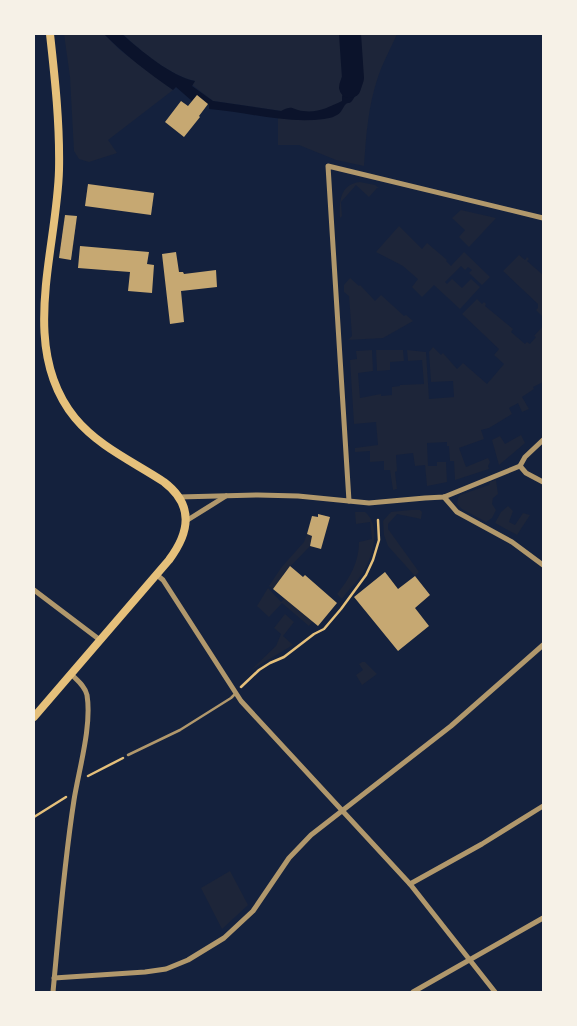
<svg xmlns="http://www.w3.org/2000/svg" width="577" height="1026" font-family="Roboto,sans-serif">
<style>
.green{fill:#1d2539}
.water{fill:#0b132b}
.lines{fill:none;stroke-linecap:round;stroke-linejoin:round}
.river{stroke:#0b132b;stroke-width:22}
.building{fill:#c6a872}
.path{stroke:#e5c07b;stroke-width:2.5}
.service{stroke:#b1986c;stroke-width:2.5}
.minor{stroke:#b1986c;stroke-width:5}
.secondary{stroke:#e5c07b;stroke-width:8}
</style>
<rect width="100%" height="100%" fill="#14213d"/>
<g class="green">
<path d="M64,34H104L120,50L173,90L108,140L117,153L89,162L79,159L74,151L70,77Z"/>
<path d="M123,34H397C391,48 383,62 378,77C368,106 366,136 364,166L336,160L299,145H278V119L281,111L213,101L192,85L195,81C171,76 140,51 123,34Z"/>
<path d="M360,182L375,185L379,188H377L369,197L356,185L341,202L342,216L340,218C339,202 340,184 360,182Z"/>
<path d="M461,210L496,218L469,247L459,237L465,230L452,218Z"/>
<path d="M399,226L422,249L427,243L447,260L446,261L451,266L464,252L490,277L482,285L469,273L472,270L468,267L465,270L461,266L445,282L447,284L452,279L462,288L471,279L480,287L460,309L434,285L422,297L412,287L418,279L403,266L376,252Z"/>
<path d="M519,255L525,260L527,257L529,259L527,261L543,275V317L536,310L538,308V304L503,271Z"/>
<path d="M350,278L359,286L360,285L375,301L381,295L404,316L406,315L413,321L383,338L348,340L352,336L349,296L344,292V285Z"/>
<path d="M477,299L482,304L484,302L486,304L485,306L513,329L511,332L525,344L527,342L530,344L536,337L534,336L543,326V382L533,387L534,389L522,397L529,409L522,412L518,403L509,408L512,414L489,428L481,430L484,439L459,448L466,467L488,458L490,462L488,466L489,469L455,480L454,461H450L449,446H447V442L427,443L428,466H437V462H446L447,482L427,486L425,465L415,466L413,453L396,455L397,471L395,472L397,489L393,490L390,470H384V461L370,462V451L355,452V448L378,445L376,422L354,424L350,360L357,359L356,351L372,350L373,371L358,373L360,398L381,394V396L392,395V387L400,386V385L424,384L422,360L408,361L407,350L426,352L429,399L454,397L453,381L431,382L429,352L433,347L441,355L443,353L457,369L463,363L487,384L504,364L494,355L499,349L462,314Z"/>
<path d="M376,350H403L404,361L390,362V370L377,371Z"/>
<path d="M521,435L525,443L499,465L492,440L500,436L505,444Z"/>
<path d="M496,480L498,494L493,498L492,504L496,510L492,518L486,522L462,509L457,504L458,498L460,495L489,485L490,482Z"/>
<path d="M508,506L513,511L509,522L515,525L523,513L530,515L517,535L495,523L501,512Z"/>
<path d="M411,510H420L422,512L421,519L397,514L388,524V529L419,572L415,576L388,546L384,535L383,521L391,512Z"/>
<path d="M355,512H365C382,526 373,557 362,574C356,583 348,590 342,599L337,594C350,578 359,562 359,542L372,539L370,522L356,524Z"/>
<path d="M307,534L312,536L310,546L283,574L284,576L273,589L269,586L281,568L304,542Z"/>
<path d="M268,588L281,602L285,598L313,621L309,626L282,603L269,617L257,606Z"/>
<path d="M285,614L294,622L283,636L293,645L251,670L276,646L281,634L274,628Z"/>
<path d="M362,662H365L377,674L362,685L356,675L363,670L359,664Z"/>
<path d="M230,871L248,905L222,929L201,888Z"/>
</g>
<path class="water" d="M104,34H122C140,50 172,77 195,81L192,86L213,101L281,111C293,104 293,110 303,111C318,113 329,107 342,101V96L346,91L350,58C357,72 363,87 352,101C348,105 349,101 345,105C342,109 341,114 335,116C332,118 327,118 324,119C285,124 248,112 209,109V105L197,95L192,101L176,87L173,90C148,73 125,55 104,34Z"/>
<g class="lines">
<path class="river" d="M350,34L353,78L350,87"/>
</g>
<g class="building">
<path d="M197,95L208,104L199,116L200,117L184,137L165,122L181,101L188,106Z"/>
<path d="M88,184L154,193L151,215L85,206Z"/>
<path d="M65,215L77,216L71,260L59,258Z"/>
<path d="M80,246L149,252L147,264L154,265L152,293L128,291L130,272L78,268Z"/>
<path d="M176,252L179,272H183L184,274L216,270L217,287L181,291L184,322L170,324L162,254Z"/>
<path d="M318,514L330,517L321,549L310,546L312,536L307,534L312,516L318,517Z"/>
<path d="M290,566L303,577L305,575L337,603L318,626L273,589Z"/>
<path d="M385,572L398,589L415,576L430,595L415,608L429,626L398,651L354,597Z"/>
</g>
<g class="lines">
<g class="path">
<path d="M241,687L259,670L270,663L284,657L314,634L324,629L341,609L366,575L373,560L379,540L378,520"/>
<path d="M88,776L123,758"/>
<path d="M34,817L66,797"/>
</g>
<path class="service" d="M128,755L180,730L231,698L235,694"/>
<g class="minor">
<path d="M520,466L526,473L543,482"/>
<path d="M179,497L258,495L298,496L369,503L425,498L444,497L520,466L525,457L543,440"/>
<path d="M444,497L457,512L512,542L543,565"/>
<path d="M349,501L328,166L543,218"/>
<path d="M186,521L226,496"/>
<path d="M157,575L163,580L241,701L410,884L495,992"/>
<path d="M34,590L100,640"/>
<path d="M410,884L482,844L543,806"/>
<path d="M54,978L145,972L166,969L188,960L224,938L253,911L289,858L311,835L451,726L543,645"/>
<path d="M53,992C59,928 64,864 74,800C79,769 92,726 87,695C85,686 77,680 71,674"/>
<path d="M413,992L543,918"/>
</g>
<path class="secondary" d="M34,717L169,560C190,532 194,505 164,482C134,462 99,447 75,418C18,348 57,250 59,170C60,125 55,79 50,34"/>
</g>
<rect width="577" height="1026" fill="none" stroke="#f6f1e7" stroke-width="70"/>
</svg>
